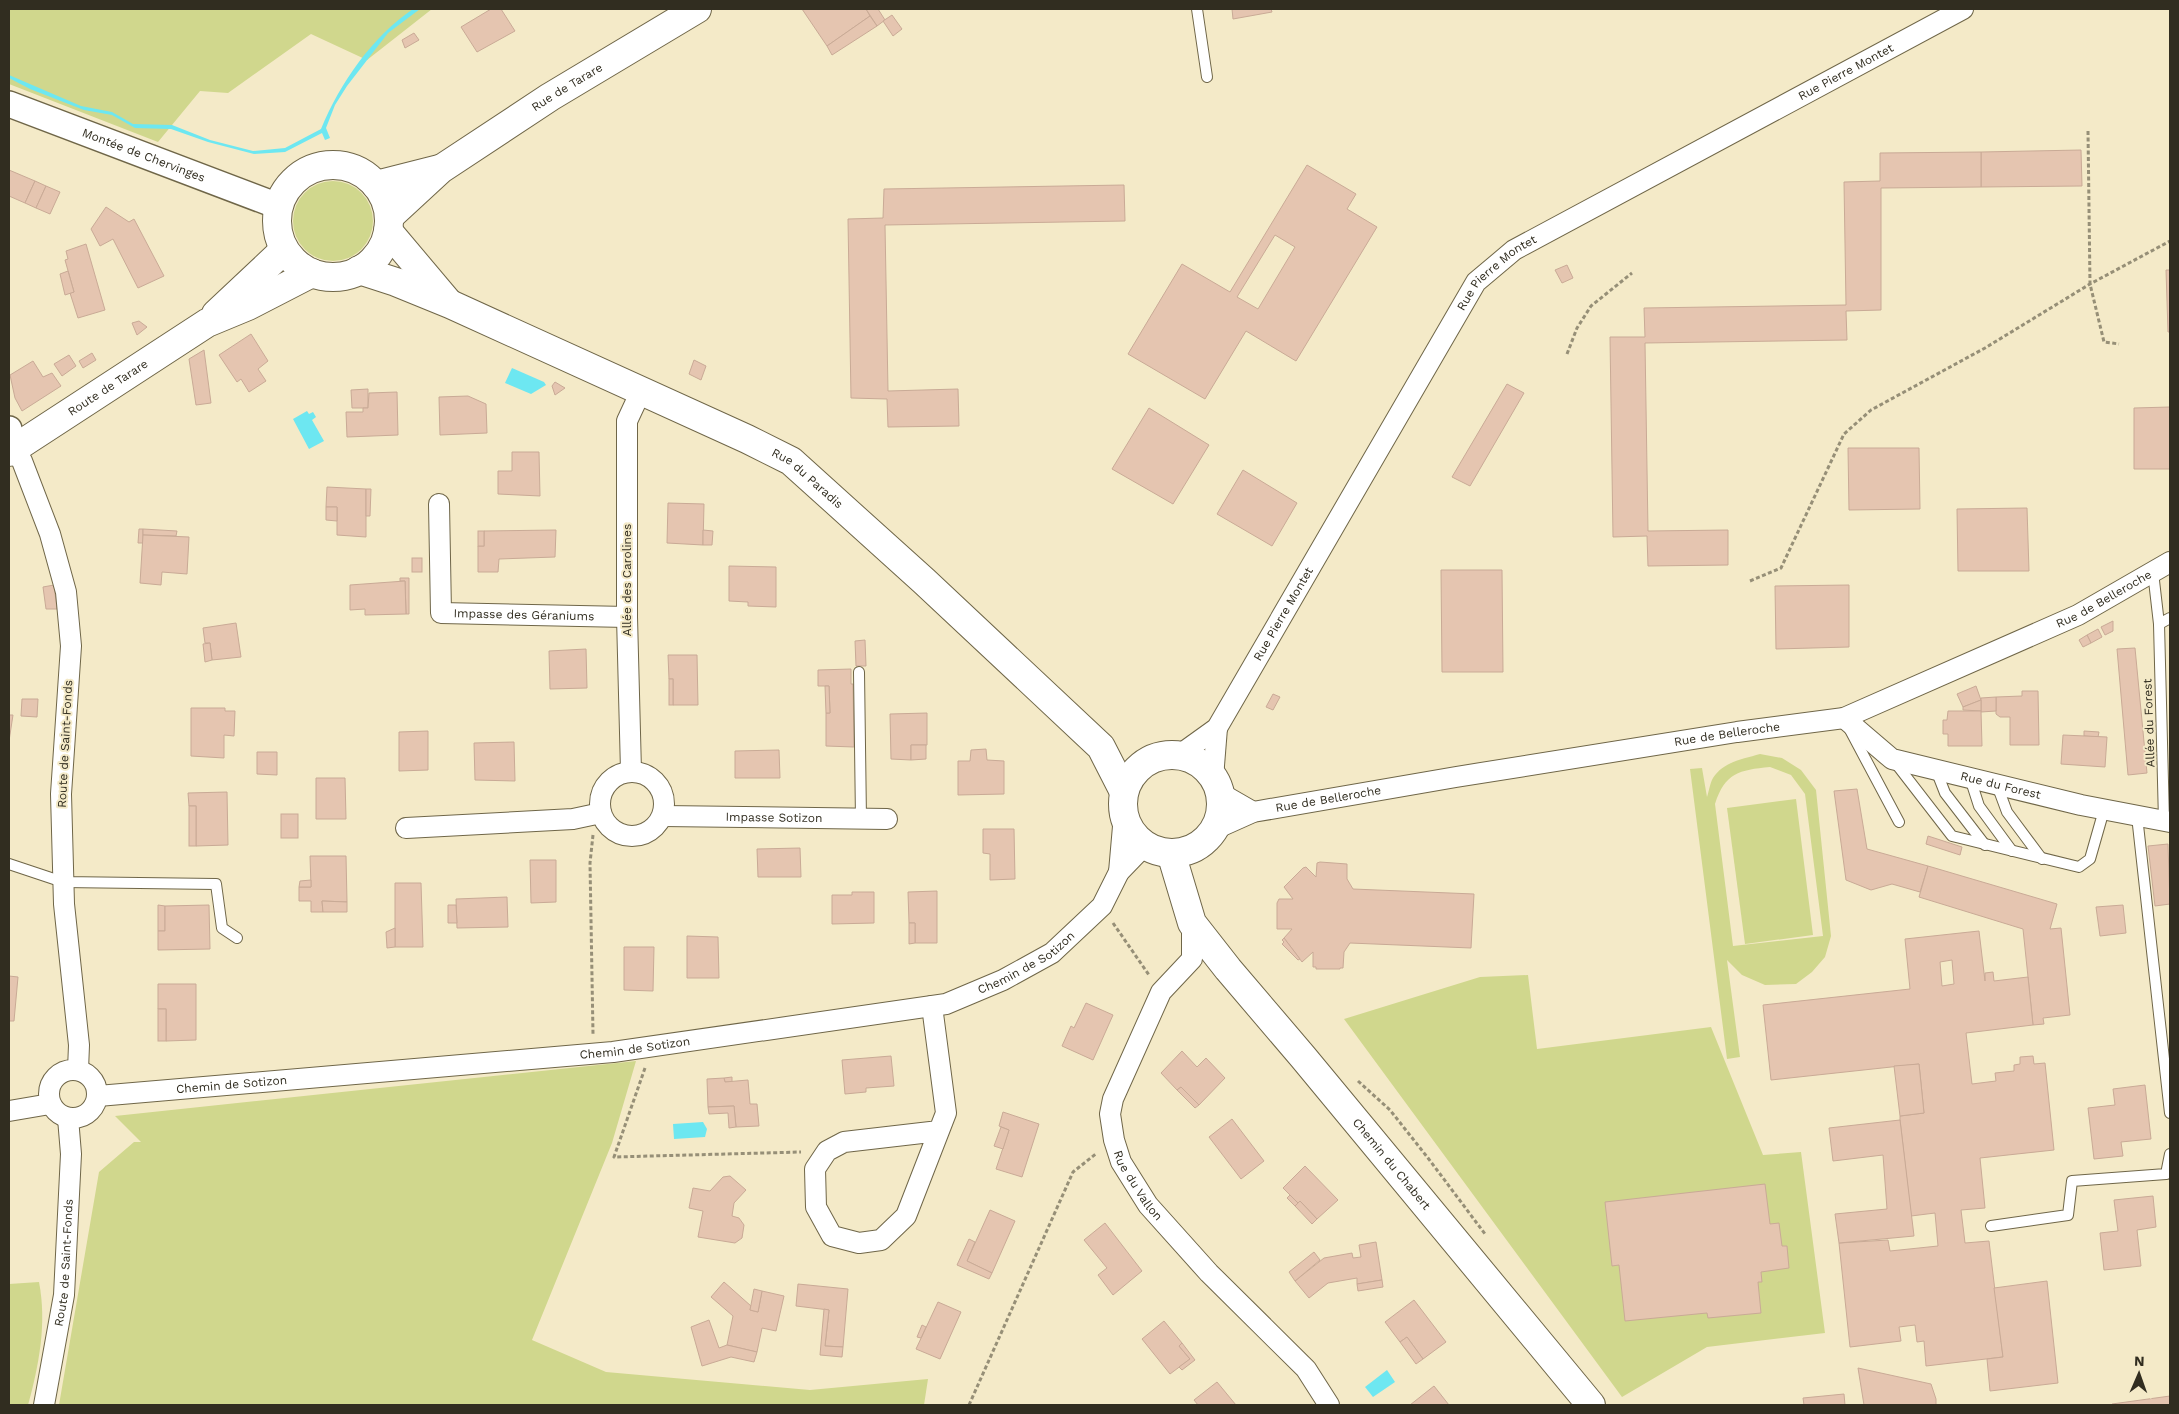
<svg xmlns="http://www.w3.org/2000/svg" width="2179" height="1414" font-family="'Work Sans',sans-serif">
<style>
.green{fill:#d0d78d;fill-rule:evenodd}
.water{fill:#6de7f1}
.building{fill:#e5c5b0;stroke:#c9aa96;fill-rule:evenodd}
.lines{fill:none;stroke-linecap:round;stroke-linejoin:round}
.service-casing{stroke:#6f6648;stroke-width:12}
.minor-casing{stroke:#6f6648;stroke-width:22}
.tertiary-casing{stroke:#6f6648;stroke-width:28}
.secondary-casing{stroke:#6f6648;stroke-width:30}
.primary-casing{stroke:#6f6648;stroke-width:30}
.path{stroke:#968f77;stroke-width:3;stroke-dasharray:4 2.5;stroke-linecap:butt}
.service{stroke:#fff;stroke-width:10}
.minor{stroke:#fff;stroke-width:20}
.tertiary{stroke:#fff;stroke-width:25}
.secondary{stroke:#fff;stroke-width:28}
.primary{stroke:#fff;stroke-width:28}
.labels{text-anchor:middle;dominant-baseline:central;stroke-width:4;stroke-linejoin:round;paint-order:stroke}
.street-label{font-size:12px;fill:#312d20;stroke:#f4eac8}
</style>
<rect width="100%" height="100%" fill="#f4eac8"/>
<g class="green">
<path d="M9,9H432L367,60L311,34L228,93L200,91L158,142L9,84Z"/>
<circle cx="333" cy="221" r="40"/>
<path d="M1760,754L1782,758L1801,770L1816,790L1831,936L1825,957L1812,972L1796,984L1765,985L1742,975L1727,960L1740,1057L1727,1059L1690,769L1702,768L1707,797C1709,791 1710,783 1713,778C1723,762 1743,759 1760,754ZM1770,767L1791,775L1805,794L1823,936L1733,946L1715,804C1725,773 1739,770 1770,767Z"/>
<path d="M1796,799L1813,935L1745,944L1727,808Z"/>
<path d="M1528,975L1537,1049L1711,1027L1763,1155L1801,1152L1825,1333L1707,1347L1622,1397L1344,1019L1480,977Z"/>
<path d="M636,1061L612,1143L532,1340L606,1372L810,1390L928,1379L924,1405H59L99,1172L134,1142H141L115,1116Z"/>
<path d="M39,1282C47,1323 39,1365 28,1405H9V1284Z"/>
</g>
<g class="water">
<path d="M413,9H420L388,33L347,86L335,105L326,128L330,138L325,140L322,133L285,152L254,154L208,142L171,129L135,128L112,115L84,110L30,89L9,78V75L81,106L112,112L133,124L172,125L210,140L253,151L285,148L321,129C340,83 372,37 413,9Z"/>
<path d="M512,368L544,382L546,385L531,394L505,383Z"/>
<path d="M307,411L309,414L313,412L316,417L312,420L324,441L309,449L293,419Z"/>
<path d="M703,1122L707,1129L705,1137L674,1139L673,1124Z"/>
<path d="M1387,1370L1395,1382L1373,1397L1365,1387Z"/>
</g>
<g class="building">
<path d="M491,9H501L515,31L477,52L461,27Z"/>
<path d="M802,9H866L870,16L827,46Z"/>
<path d="M866,9H878L885,20L877,26Z"/>
<path d="M1232,9H1271L1272,12L1233,19Z"/>
<path d="M892,15L902,29L893,36L883,21Z"/>
<path d="M870,16L877,26L832,55L827,46Z"/>
<path d="M414,33L419,40L405,48L402,40Z"/>
<path d="M2081,150L2082,186L1981,187V152Z"/>
<path d="M1981,152V187L1881,188V310L1846,311L1847,340L1645,343L1648,531L1728,530V565L1648,566L1647,536L1613,537L1610,337H1645L1644,308L1846,305L1844,182L1880,181V153Z"/>
<path d="M1307,165L1356,194L1347,209L1377,227L1296,361L1246,331L1205,399L1128,354L1182,264L1230,292ZM1275,235L1295,247L1258,309L1237,297Z"/>
<path d="M9,170L35,181L25,203L9,196Z"/>
<path d="M35,181L46,186L36,208L25,203Z"/>
<path d="M1124,185L1125,221L885,225L888,391L958,389L959,426L888,427L887,399L851,398L848,219L883,218L884,189Z"/>
<path d="M46,186L60,192L50,214L36,208Z"/>
<path d="M106,207L129,222L134,219L164,276L138,288L113,239L100,246L91,229Z"/>
<path d="M86,244L105,310L78,318L70,293L74,292L65,260L68,259L66,251Z"/>
<path d="M1567,265L1573,278L1562,283L1555,270Z"/>
<path d="M2166,270H2170V332H2168Z"/>
<path d="M68,271L74,292L65,295L60,274Z"/>
<path d="M139,321L147,327L137,335L132,323Z"/>
<path d="M251,334L268,361L258,369L266,381L249,392L241,379L237,382L219,355Z"/>
<path d="M204,350L211,403L196,405L189,359Z"/>
<path d="M92,353L96,360L83,368L79,361Z"/>
<path d="M69,355L76,366L62,376L54,364Z"/>
<path d="M694,360L706,366L701,380L689,374Z"/>
<path d="M33,361L43,377L52,373L61,386L22,411L15,398L10,375Z"/>
<path d="M555,382L565,388L555,395L552,386Z"/>
<path d="M1507,384L1524,393L1470,486L1452,477Z"/>
<path d="M368,389V408H352L351,390Z"/>
<path d="M397,392L398,435L347,437L346,412H363V408H368L369,393Z"/>
<path d="M468,396L486,404L487,433L440,435L439,397Z"/>
<path d="M2170,407V469H2134V408Z"/>
<path d="M1149,408L1209,445L1173,504L1112,469Z"/>
<path d="M1848,448H1919L1920,509L1849,510Z"/>
<path d="M512,452H539L540,496L498,494V471H512Z"/>
<path d="M1243,470L1297,503L1272,546L1217,514Z"/>
<path d="M327,487L366,489V537L337,535V507H326Z"/>
<path d="M366,489H371L370,516H366Z"/>
<path d="M668,503L704,504L703,545L667,543Z"/>
<path d="M326,507H337V521L326,520Z"/>
<path d="M2027,508L2029,571H1958L1957,509Z"/>
<path d="M139,529H143V543H138Z"/>
<path d="M143,529L177,531L176,536L143,535Z"/>
<path d="M556,530L555,557L499,559L498,572H478V546H484V531Z"/>
<path d="M703,530L713,531L712,545H703Z"/>
<rect x="478" y="531" width="6" height="15"/>
<path d="M143,535L189,537L187,574L162,572L161,585L140,583Z"/>
<rect x="412" y="558" width="10" height="14"/>
<path d="M729,566L776,567V607L748,606V602L729,601Z"/>
<path d="M1441,570H1502L1503,672H1442Z"/>
<path d="M400,578H409V614H406L405,581H400Z"/>
<path d="M405,581L406,614L365,615V609L350,610V585Z"/>
<path d="M54,585L57,609H46L43,587Z"/>
<path d="M1849,585V647L1776,649L1775,586Z"/>
<path d="M2113,621V631L2105,635L2101,627Z"/>
<path d="M236,623L241,657L212,660L210,643H205L203,628Z"/>
<path d="M2098,629L2102,637L2091,643L2087,635Z"/>
<path d="M2087,635L2091,643L2083,647L2079,640Z"/>
<path d="M865,640L866,666H856L855,641Z"/>
<path d="M210,643L212,660L205,662L203,644Z"/>
<path d="M2135,648L2147,773L2128,775L2117,649Z"/>
<path d="M586,649L587,688L550,689L549,651Z"/>
<path d="M668,655H697L698,705H673V679H669Z"/>
<path d="M851,669V684H853L854,747L826,746V713H830L829,686H818V670Z"/>
<rect x="669" y="679" width="4" height="26"/>
<path d="M825,686H829L830,713H826Z"/>
<path d="M1976,686L1981,700L1963,707L1957,694Z"/>
<path d="M2022,691H2038L2039,745H2010V717H2000L1996,714V697L2022,696Z"/>
<path d="M1273,694L1280,697L1273,710L1266,707Z"/>
<path d="M1996,697V711L1981,712V698Z"/>
<path d="M22,699H38L37,717L21,716Z"/>
<path d="M1981,700V711L1963,710V707Z"/>
<path d="M191,708H225V711H235L234,736L224,735V758L191,756Z"/>
<path d="M1948,711H1981L1982,746H1948V734H1943V720H1947Z"/>
<path d="M927,713V745H911V760L891,759L890,714Z"/>
<path d="M9,715H13L9,741Z"/>
<path d="M428,731V770L399,771V732Z"/>
<path d="M2084,731L2099,732L2098,737L2084,736Z"/>
<path d="M2063,735L2107,737L2105,767L2061,764Z"/>
<path d="M514,742L515,781L475,780L474,743Z"/>
<path d="M911,745H926V759L911,760Z"/>
<path d="M986,749L987,760L1004,761V794L958,795V761H970L971,750Z"/>
<path d="M779,750L780,778H735V751Z"/>
<path d="M257,752H277V775L257,774Z"/>
<path d="M316,778H345L346,819H316Z"/>
<path d="M1857,789L1867,849L1928,866L1920,892L1892,884L1871,890L1846,880L1834,791Z"/>
<path d="M227,792L228,845L196,846V806H189L188,793Z"/>
<rect x="189" y="806" width="7" height="40"/>
<rect x="281" y="814" width="17" height="24"/>
<path d="M983,829H1014L1015,879L990,880V854L983,853Z"/>
<path d="M1928,836L1962,847L1960,855L1926,844Z"/>
<path d="M2168,844L2170,904L2155,906L2148,846Z"/>
<path d="M800,848L801,877H758L757,849Z"/>
<path d="M310,856H346L347,902L322,901L323,912H311V901H299V887H311Z"/>
<path d="M530,860H556V902L531,903Z"/>
<path d="M1320,862L1347,864V879L1353,889L1474,894L1471,948L1350,943L1344,952L1343,968H1340V969H1316V967H1313V952L1302,962L1284,938L1292,929H1277V903L1279,899H1293L1284,887L1303,868L1306,867L1316,877L1317,863Z"/>
<path d="M1928,866L2057,904L2050,929L2061,928L2070,1015L2043,1018L2044,1024L2033,1025L2023,929L1919,897Z"/>
<path d="M311,880V887H299L300,881Z"/>
<path d="M395,883H421L423,947H395Z"/>
<path d="M937,891V943H915V923H909L908,892Z"/>
<path d="M852,892H874V923L832,924V895H852Z"/>
<path d="M507,897L508,927L457,928L456,899Z"/>
<path d="M322,901L347,902V912H323Z"/>
<path d="M158,905L165,906V931H158Z"/>
<path d="M209,905L210,949L158,950V931H165V906Z"/>
<path d="M448,905H456L457,923H448Z"/>
<path d="M2123,905L2126,933L2100,936L2096,907Z"/>
<path d="M909,923H915V943L909,944Z"/>
<path d="M395,928V947L387,948L386,932Z"/>
<path d="M1979,931L1985,981V973L1993,972L1994,981L2028,977L2033,1025L1966,1033L1972,1084L1996,1081L1995,1073L2014,1071V1065L2020,1064V1057L2033,1056L2034,1064L2045,1063L2054,1150L1980,1158L1985,1208L1961,1210L1965,1243L1989,1241L2003,1357L1926,1366L1924,1341L1917,1342L1915,1325L1899,1327L1901,1341L1850,1347L1839,1243L1888,1240L1890,1251L1938,1246L1935,1213L1911,1216L1900,1120V1116L1924,1113L1919,1064L1771,1080L1763,1005L1910,989L1905,939ZM1952,960L1954,984L1942,986L1940,962Z"/>
<path d="M687,936L718,937L719,978H687Z"/>
<path d="M1284,938L1300,959L1298,960L1282,944L1284,942L1282,940Z"/>
<path d="M624,947H654L653,991L624,990Z"/>
<path d="M9,976L18,977L14,1021H9Z"/>
<path d="M158,984H196V1040L166,1041V1009H158Z"/>
<path d="M1086,1003L1113,1015L1093,1060L1062,1046L1071,1026L1074,1028Z"/>
<rect x="158" y="1009" width="8" height="32"/>
<path d="M1182,1051L1197,1067L1206,1058L1225,1078L1199,1105L1181,1087L1177,1090L1161,1073Z"/>
<path d="M891,1056L894,1086L866,1088V1092L845,1094L842,1060Z"/>
<path d="M1919,1064L1924,1113L1900,1116L1894,1066Z"/>
<path d="M732,1077V1082H725L724,1078Z"/>
<path d="M724,1078L725,1082L748,1080L750,1104H757L759,1126L736,1127L734,1106L708,1107L707,1079Z"/>
<path d="M2145,1085L2151,1139L2121,1142L2123,1156L2094,1159L2088,1108L2115,1105L2113,1089Z"/>
<path d="M1181,1087L1199,1105L1195,1108L1177,1090Z"/>
<path d="M734,1106L736,1127L729,1128L728,1113L709,1114L708,1107Z"/>
<path d="M1003,1112L1039,1124L1022,1177L996,1169L1009,1130L999,1126Z"/>
<path d="M1232,1119L1264,1161L1241,1179L1209,1137Z"/>
<path d="M1900,1120L1914,1236L1839,1243L1835,1214L1887,1209L1883,1155L1833,1161L1829,1128Z"/>
<path d="M1001,1127L1009,1130L1003,1149L994,1146Z"/>
<path d="M1305,1166L1338,1200L1317,1219L1300,1201L1298,1203L1283,1188Z"/>
<path d="M730,1176L746,1190L734,1203L732,1216L739,1218L744,1225L742,1238L735,1243L698,1237L703,1211L689,1208L693,1188L710,1191L723,1177Z"/>
<path d="M1765,1184L1770,1224L1779,1223L1782,1246H1787L1789,1268L1761,1272L1762,1282H1758L1761,1313L1708,1318L1707,1313L1625,1321L1619,1265L1612,1266L1605,1202Z"/>
<path d="M1290,1195L1298,1203L1295,1206L1287,1198Z"/>
<path d="M2153,1196L2156,1227L2137,1230L2141,1266L2104,1270L2100,1233L2118,1231L2114,1200Z"/>
<path d="M1300,1201L1317,1219L1312,1224L1295,1206Z"/>
<path d="M990,1210L1015,1221L992,1273L967,1261Z"/>
<path d="M1105,1223L1142,1271L1113,1295L1098,1275L1107,1268L1084,1240Z"/>
<path d="M969,1239L975,1242L967,1261L992,1273L989,1279L957,1265Z"/>
<path d="M1376,1242L1382,1280L1357,1284V1278L1328,1283L1309,1298L1295,1281L1324,1258L1352,1253L1353,1258L1361,1257L1359,1245Z"/>
<path d="M1314,1252L1320,1260L1295,1281L1289,1272Z"/>
<path d="M1382,1280L1383,1287L1358,1291L1357,1284Z"/>
<path d="M2047,1281L2058,1383L1990,1391L1987,1359L2003,1357L1994,1288Z"/>
<path d="M724,1282L751,1306L750,1310L758,1312L762,1291L784,1296L776,1331L762,1328L757,1352L727,1345L733,1316L711,1297Z"/>
<path d="M798,1284L848,1289L843,1347L825,1346L829,1310L796,1306Z"/>
<path d="M754,1289L762,1291L758,1312L750,1310Z"/>
<path d="M1414,1300L1446,1342L1423,1359L1407,1337L1400,1342L1385,1322Z"/>
<path d="M938,1302L961,1312L940,1359L916,1349Z"/>
<path d="M824,1309L829,1310L825,1346L843,1347L842,1357L820,1355Z"/>
<path d="M709,1320L719,1348L727,1345L757,1352L754,1362L731,1357L702,1366L691,1327Z"/>
<path d="M1164,1321L1182,1343L1179,1346L1190,1359L1170,1374L1142,1339Z"/>
<path d="M922,1325L926,1327L921,1338L917,1337Z"/>
<path d="M1407,1337L1423,1359L1416,1364L1400,1342Z"/>
<path d="M1182,1343L1195,1360L1182,1370L1179,1367L1190,1359L1179,1346Z"/>
<path d="M1858,1368L1931,1384L1936,1399V1405H1864Z"/>
<path d="M1217,1382L1236,1405H1198L1194,1400Z"/>
<path d="M1434,1386L1449,1405H1410Z"/>
<path d="M1844,1394L1845,1405H1804L1803,1398Z"/>
<path d="M2170,1396V1405H2112V1404Z"/>
</g>
<g class="lines">
<g class="service-casing">
<g id="service">
<path d="M1197,9L1207,77"/>
<path d="M2153,572L2159,624L2164,821"/>
<path d="M2159,624L2170,618"/>
<path d="M859,672L861,819"/>
<path d="M1850,730L1899,822"/>
<path d="M1894,761L1952,836L2079,867L2090,859L2104,810"/>
<path d="M1936,770L1945,793L1985,845"/>
<path d="M1970,778L1979,806L2012,851"/>
<path d="M1997,785L2007,812L2042,859"/>
<path d="M2137,816L2170,1113"/>
<path d="M9,864L63,882L216,884L222,928L237,938"/>
<path d="M1991,1226L2068,1215L2072,1181L2166,1174L2170,1154"/>
</g>
</g>
<g class="minor-casing">
<g id="minor">
<path d="M13,449L22,461L50,534L66,592L71,646L61,794L64,904L79,1045L78,1070"/>
<path id="s1" d="M439,504L441,613L627,617"/>
<path id="s2" d="M1844,718L1892,759L2081,805L2170,822"/>
<path id="s3" d="M1178,756L1217,728L1476,282L1514,250L1963,9"/>
<path d="M631,771L627,617V421L641,391"/>
<circle cx="632" cy="804" r="32"/>
<path d="M1213,778L1217,728"/>
<path d="M1220,793L1253,812"/>
<path id="s4" d="M663,816L887,819"/>
<path d="M406,828L573,819L601,813"/>
<path id="s5" d="M1215,829L1253,812L1456,777L1737,732L1844,718L2078,615L2170,562"/>
<path d="M1119,872L1124,815"/>
<path id="s6" d="M1192,923V959L1161,992L1113,1099L1110,1114L1114,1140L1121,1162L1148,1205L1209,1273L1306,1369L1329,1405"/>
<path d="M932,1006L946,1113L906,1216L881,1240L859,1243L832,1236L816,1207L815,1169L827,1151L844,1142L939,1131"/>
<circle cx="73" cy="1094" r="24"/>
<path id="s7" d="M98,1096L613,1052L946,1004L1003,980L1052,953L1102,906L1119,872L1145,845"/>
<path d="M9,1111L50,1104"/>
<path id="s8" d="M44,1405L64,1295L71,1154L68,1118"/>
</g>
</g>
<g class="tertiary-casing">
<g id="tertiary">
<path id="s9" d="M9,104L278,206"/>
<path d="M9,429L13,449"/>
</g>
</g>
<g class="secondary-casing">
<g id="secondary">
<path d="M376,185L439,169"/>
<path id="s10" d="M389,217L441,169L550,97L697,9"/>
</g>
</g>
<g class="primary-casing">
<g id="primary">
<circle cx="333" cy="221" r="56"/>
<path d="M388,231L447,301"/>
<path id="s11" d="M359,270L396,282L450,304L747,439L791,461L924,581L1101,747L1124,792"/>
<path d="M216,314L284,250"/>
<path id="s12" d="M9,452L207,323L248,306L312,273"/>
<circle cx="1172" cy="804" r="49"/>
<path id="s13" d="M1171,853L1192,923L1228,969L1303,1057L1591,1405"/>
</g>
</g>
<g class="path">
<path d="M2088,131L2090,284L2104,342L2119,344"/>
<path d="M1567,354L1577,328L1591,306L1632,273"/>
<path d="M1750,581L1781,568L1844,434L1871,410L1985,348L2090,284L2170,241"/>
<path d="M593,835L590,863L593,1034"/>
<path d="M1113,923L1149,975"/>
<path d="M645,1068L614,1157L801,1152"/>
<path d="M1358,1081L1390,1110L1428,1158L1485,1234"/>
<path d="M969,1405L1073,1172L1097,1153"/>
</g>
<use href="#service" class="service"/>
<use href="#minor" class="minor"/>
<use href="#tertiary" class="tertiary"/>
<use href="#secondary" class="secondary"/>
<use href="#primary" class="primary"/>
</g>
<g class="labels">
<g class="street-label">
<text stroke="none"><textPath href="#s3" startOffset="990">Rue Pierre Montet</textPath></text>
<text stroke="none"><textPath href="#s10" startOffset="221">Rue de Tarare</textPath></text>
<text stroke="none"><textPath href="#s9" startOffset="144">Montée de Chervinges</textPath></text>
<text stroke="none"><textPath href="#s3" startOffset="585">Rue Pierre Montet</textPath></text>
<text stroke="none"><textPath href="#s12" startOffset="118">Route de Tarare</textPath></text>
<text stroke="none"><textPath href="#s11" startOffset="496">Rue du Paradis</textPath></text>
<text transform="translate(627 580) rotate(-90)">Allée des Carolines</text>
<text stroke="none"><textPath href="#s5" startOffset="926">Rue de Belleroche</textPath></text>
<text stroke="none"><textPath href="#s3" startOffset="180">Rue Pierre Montet</textPath></text>
<text stroke="none"><textPath href="#s1" startOffset="192">Impasse des Géraniums</textPath></text>
<text transform="translate(2149 723) rotate(-92)">Allée du Forest</text>
<text stroke="none"><textPath href="#s5" startOffset="522">Rue de Belleroche</textPath></text>
<text transform="translate(65 744) rotate(-87)">Route de Saint-Fonds</text>
<text stroke="none"><textPath href="#s2" startOffset="175">Rue du Forest</textPath></text>
<text stroke="none"><textPath href="#s5" startOffset="118">Rue de Belleroche</textPath></text>
<text stroke="none"><textPath href="#s4" startOffset="111">Impasse Sotizon</textPath></text>
<text stroke="none"><textPath href="#s7" startOffset="944">Chemin de Sotizon</textPath></text>
<text stroke="none"><textPath href="#s7" startOffset="539">Chemin de Sotizon</textPath></text>
<text stroke="none"><textPath href="#s7" startOffset="134">Chemin de Sotizon</textPath></text>
<text stroke="none"><textPath href="#s13" startOffset="386">Chemin du Chabert</textPath></text>
<text stroke="none"><textPath href="#s6" startOffset="292">Rue du Vallon</textPath></text>
<text stroke="none"><textPath href="#s8" startOffset="144">Route de Saint-Fonds</textPath></text>
</g>
</g>
<rect width="2179" height="1414" fill="none" stroke="#312d20" stroke-width="20"/>
<g transform="translate(2139 1374) rotate(2)" stroke="#f4eac8" stroke-width="4" paint-order="stroke">
<path d="M0-4L9 19L0 12L-9 19Z" fill="#312d20"/>
<text y="-8" font-size="14" font-weight="bold" text-anchor="middle" fill="#312d20">N</text>
</g>
</svg>
